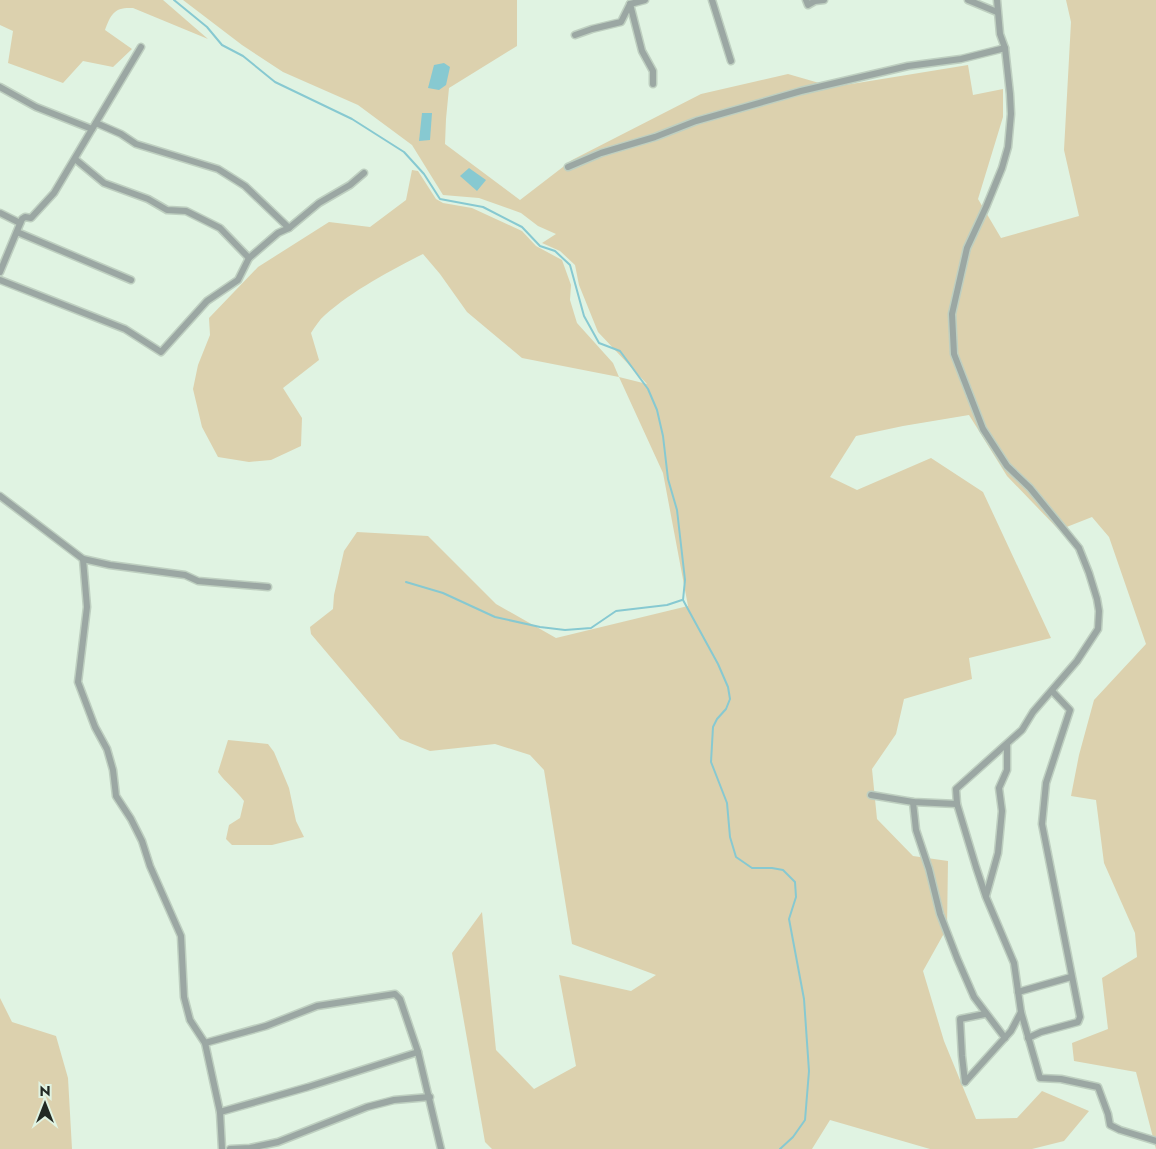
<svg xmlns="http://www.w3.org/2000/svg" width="1156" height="1149" font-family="Jost,sans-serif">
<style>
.green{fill:#dcd1ae}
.water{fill:#87c9d1}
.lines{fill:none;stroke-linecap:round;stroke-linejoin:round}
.stream{stroke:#87c9d1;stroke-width:2}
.street-casing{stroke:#becfc0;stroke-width:9}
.street{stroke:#9ba7a3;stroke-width:6}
</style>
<rect width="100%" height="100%" fill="#e0f3e2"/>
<g class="green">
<path d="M0,0H163L208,39L133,8C114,7 111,14 105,30L132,49L113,67L83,61L63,83L8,63L13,31L0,25Z"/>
<path d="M183,0H517V46L449,88L446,119L445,144L520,200L572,160L701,94L788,74L833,87L968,65L973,95L1003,89V117L978,199L1001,238L1079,216L1064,150L1071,22L1066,0H1156V1149L1136,1072L1074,1061L1072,1043L1108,1029L1102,978L1137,957L1135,933L1104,863L1096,800L1071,796L1079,755L1094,700L1146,644L1109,537L1092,517L1059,530L1007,476L969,415L903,426L856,436L830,477L857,490L931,458L983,492L1051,638L969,658L972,679L904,699L896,734L872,769L877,819L913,856L948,861L947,928L923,971L944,1041L976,1119L1017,1118L1042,1091L1089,1111L1064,1141L1032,1149H930L830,1120L812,1149H492L485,1142L452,953L482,912L496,1050L534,1089L576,1066L559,975L631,991L656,975L572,944L544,770L530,755L495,744L430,751L400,739L311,634L310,627L333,609L334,595L344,551L357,532L428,536L496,604L556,638L688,606L663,473L619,377L522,358L467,312L440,274L423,254C391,270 352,291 325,315C319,320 315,327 311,333L319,360L283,388L302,418L301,446L271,460L249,462L218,457L202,427L193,389L198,365L210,335L209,318L258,267L329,222L370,227L406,200L412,170L418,171L436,199L443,203L472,208L522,231L536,246L562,260L571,285L570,300L577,323L613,363L619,377L647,384L598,332L579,285L575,265L560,251L542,243L556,234L538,226L521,213L479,198L443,195L412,145L358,105L283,72L242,45Z"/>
<path d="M228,740L268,744L274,752L289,788L296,821L304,837L272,845H232L226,839L229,825L240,818L244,801C236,790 226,783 218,772Z"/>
<path d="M0,998L12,1022L56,1036L68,1078L72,1149H0Z"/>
</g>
<g class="water">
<path d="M444,63L450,67L446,85L439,90L428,88L434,65Z"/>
<path d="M422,113H432L430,140L419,141Z"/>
<path d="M469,168L486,180L477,191L460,176Z"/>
</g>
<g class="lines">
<g class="stream">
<path d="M174,0L207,27L222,45L243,56L275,82L352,119L404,152L424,174L440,199L483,207L522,227L540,246L555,251L570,265L584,316L599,343L620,351L648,389L657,410L663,436L668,479L677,510L685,580L683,600L718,664L728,687L730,699L726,709L717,719L713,727L711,762L727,803L730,837L736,857L752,868H772L783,870L795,882L796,897L789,919L804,999L809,1071L805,1120L793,1137L780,1149"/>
<path d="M406,582L443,593L495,617L540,627L565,630L591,628L616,611L667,605L682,600"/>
</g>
<g class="street-casing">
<g id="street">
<path d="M712,0L731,61"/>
<path d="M806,0L808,5L815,1L824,0"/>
<path d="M968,0L997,12"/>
<path d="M630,4L642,51L653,71V84"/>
<path d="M575,35L592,29L621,22L630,4L645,0"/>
<path d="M0,87L36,107L92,129"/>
<path d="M96,123L121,134L136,144L218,169L245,186L289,228"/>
<path d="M75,159L104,183L148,199L167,210L186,211L220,228L249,258"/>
<path d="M568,167L601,153L655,137L696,121L801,91L908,66L961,59L1005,48"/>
<path d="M0,213L20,223"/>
<path d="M17,232L131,280"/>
<path d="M0,272L22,219L25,217L31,218L54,193L141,47"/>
<path d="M0,280L125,329L161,352L207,301L238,280L249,258L278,233L289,228L319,203L350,185L364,173"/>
<path d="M0,496L83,559L110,565L185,575L198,581L268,587"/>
<path d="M83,559L87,607L78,682L95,727L107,749L113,770L116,796L131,819L142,841L150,866L181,936L184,997L190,1020L205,1043L220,1112L222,1149"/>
<path d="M871,795L913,802L957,804"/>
<path d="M913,802L916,830L929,869L940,914L957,958L974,997L1005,1038"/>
<path d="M986,896L998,853L1002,811L999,788L1007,770V745"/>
<path d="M1018,992L1071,977"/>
<path d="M1021,1012L1040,1078L1061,1079L1098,1087L1108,1114L1110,1125L1120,1130L1156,1141"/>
<path d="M1028,1038L1041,1032L1078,1022L1080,1017L1042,824L1046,783L1070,710L1052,691"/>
<path d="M205,1043L266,1026L317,1006L395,994L400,999L418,1052L441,1149"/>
<path d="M965,1082L1011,1031L1021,1012L1014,963L986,897L976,867L957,804L956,789L1022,730L1033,712L1077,661L1098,629L1099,611L1097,599L1089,573L1079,548L1030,488L1007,466L983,429L954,354L952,314L967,248L986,207L1002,168L1008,147L1011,114L1010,94L1005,48L1000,34L997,0"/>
<path d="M965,1082L962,1056L960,1019L985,1014"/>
<path d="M220,1112L308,1087L418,1052"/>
<path d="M230,1149L250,1148L278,1142L367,1107L394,1100L430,1097"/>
</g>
</g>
<use href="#street" class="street"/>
</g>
<g transform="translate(45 1104)" stroke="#e0f3e2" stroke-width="4" paint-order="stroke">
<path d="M0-4L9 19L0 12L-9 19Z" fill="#222923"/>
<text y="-8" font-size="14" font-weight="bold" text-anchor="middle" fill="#222923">N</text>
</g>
</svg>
